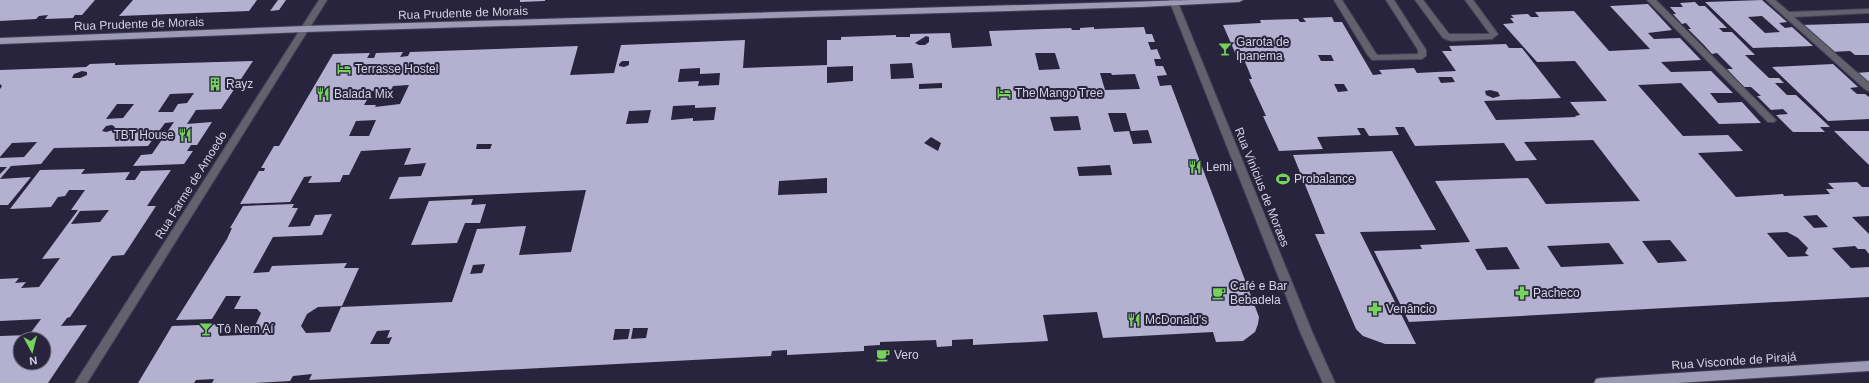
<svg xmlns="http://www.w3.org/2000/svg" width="1869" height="383" font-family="Helvetica,sans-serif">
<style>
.building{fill:#b3b0d0;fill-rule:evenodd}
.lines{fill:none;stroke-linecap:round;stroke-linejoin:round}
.minor-casing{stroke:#444058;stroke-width:2}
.major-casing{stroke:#444058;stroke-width:2}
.minor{fill:#62616e;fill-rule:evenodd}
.major{fill:#9c9ab4;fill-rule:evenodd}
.labels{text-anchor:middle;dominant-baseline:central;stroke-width:4;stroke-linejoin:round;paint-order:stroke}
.street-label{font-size:12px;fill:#d4d3e3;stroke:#28243d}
.poi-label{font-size:12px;fill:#d4d3e3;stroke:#28243d;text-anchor:start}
</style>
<rect width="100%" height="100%" fill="#28243d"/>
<g class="building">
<path d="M0,0H95L82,15H75L73,18L45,19L48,15L39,16L36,19L0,21Z"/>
<path d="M133,0H257L249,11L119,16Z"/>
<path d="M278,0H286L279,10L270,11Z"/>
<path d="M520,0H545V1L520,2Z"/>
<path d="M1762,0L1787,22L1779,23L1785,28L1792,27L1813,46L1753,48L1705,2ZM1762,16L1780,32L1765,33L1748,17Z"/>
<path d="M1695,2L1699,6H1705L1727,28H1719L1723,32H1732L1755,55H1745L1769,78H1779L1784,83H1775L1787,95H1796L1830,127H1820L1825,132H1793L1776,115L1788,114L1783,109L1771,110L1757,96H1761L1751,87H1744L1727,69H1733L1717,53L1712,54L1704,45L1688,29H1691L1686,23L1682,24L1673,14H1676L1670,7H1683L1680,3Z"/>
<path d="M1648,4L1672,30L1648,33L1654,39L1680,38L1701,60L1661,62L1671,72L1711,71L1733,93H1710L1718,103L1742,102L1761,123L1719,124L1681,83L1638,85L1683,136L1728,135L1743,151L1698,153L1736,197L1783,194L1784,196L1830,194L1826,189H1834L1828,183L1857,182L1862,187H1869V216L1852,217L1869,234V254L1865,249H1858L1855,246L1832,248L1851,268L1869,267V297L1409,322L1374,251L1422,249L1420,245L1470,242L1435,181L1528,178L1546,204L1640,201L1593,140L1524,142L1537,160L1516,161L1504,143L1415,146L1404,127H1395L1399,135L1369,136L1364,128H1357L1361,135L1317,137L1323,149L1279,151L1263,116H1266L1249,79H1252L1243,57H1237L1223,25L1261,23L1260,20L1298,19L1300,22H1306L1303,18L1332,17L1334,22H1342L1373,75L1382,74L1379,70L1414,68L1417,73L1456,71L1442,51H1452L1449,46L1506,44L1509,48H1522L1561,98L1484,101L1496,120L1576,117L1575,116L1580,115L1570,102L1607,101L1575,61L1537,62L1503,24L1514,23L1510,18H1514L1511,15L1528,14L1531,17H1539L1535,12L1574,11L1609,51L1650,49L1610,6ZM1318,55H1331L1334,61H1321ZM1438,77H1452L1455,82L1441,83ZM1334,84H1344L1348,91L1338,92ZM1490,90L1498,92L1500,96L1493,98L1486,95L1485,91ZM1817,215L1828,227L1814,228L1803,216ZM1787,232L1798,238L1808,248L1805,253L1809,256L1788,257L1767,233ZM1670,240L1687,261L1658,263L1642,241ZM1609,243L1624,264L1561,267L1547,246ZM1507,247L1520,269L1487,270L1475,249Z"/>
<path d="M1869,23V55H1855L1850,51L1831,52L1802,25Z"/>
<path d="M1094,27V29L1144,27L1146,34H1152L1155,42H1148L1151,50L1157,49L1161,59H1154L1156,66H1163L1167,75L1157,76L1160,86L1171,85L1259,317L1258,324L1255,332L1243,341L1216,342L1213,332L1103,338L1097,312L1043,315L1048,341L973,345V339L952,340V346L937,347L936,340L880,342V345L864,346V351L787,355V350L772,351L771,356L309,380L312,374L293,376L290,381L255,383H212L214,379L196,380L194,383H138L172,326L226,324L219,336L243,335L253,330L261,313L257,309H234L241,296H226L212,319L176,320L227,239L232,228H230L243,206L294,204L292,208H298L288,227L310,226L315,215L332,214L322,235L273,237L253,273L269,272L272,266L347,263L344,268H359L342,306L318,307L307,314L301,326L306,333L330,332L341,307L452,302L477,229L526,226L519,255L571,252L586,190L389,199L399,177L421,176L426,163L404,165L411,148L361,151L349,175H343L340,182L308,183L312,176L304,177L290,202L240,204L259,171H264L265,168H261L274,146H279L333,54L370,53L367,58H374L376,53L403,52L400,57L408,56L410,52L578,46L570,75L614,73L621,45L745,40L743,68L827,65V40H841V37L896,35V37H910V34L950,33L952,48L992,46L989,31L1071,28L1072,30H1080V28ZM926,36L929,37V42L925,45H919L915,43ZM1035,53H1055L1060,69L1039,70ZM622,61H629V65L624,67L619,66V64ZM912,63L914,78L891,79L890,64ZM853,66V81L827,83V67ZM700,68V74L720,73L719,85L698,86L699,81L678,82L680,69ZM1100,73H1111L1112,75L1135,74L1140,89L1105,90ZM942,83V88L919,89V84ZM409,85L400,104L375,107L376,105H364L372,91L391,90L393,86ZM1065,88L1067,99L1046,100L1044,89ZM695,105V108L716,107L714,120L693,121V118L671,120L673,106ZM651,110L648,123L626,124L629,111ZM1108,113H1126L1131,131L1148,130L1152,143L1133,144L1129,131L1114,132ZM1078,116L1081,130L1054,131L1050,117ZM376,120L369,136H349L356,121ZM931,137L941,143L938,151L924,143ZM477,144H492L490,149H476ZM1110,165L1112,175L1079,176L1077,167ZM827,178V193L778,195L779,181ZM485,264L482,273L470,274L473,265ZM633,328H648L646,338L631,339ZM615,329H630L628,339L613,340ZM390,330L387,338L392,337L389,344H370L377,331Z"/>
<path d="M253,61L221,109L196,110L187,124L212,122L197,145H191L187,151H193L184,164L133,166L141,155L152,154L174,122L165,123L148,146L54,148L41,164L11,166L0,179L31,177L8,205H0V174L7,167H0V158L24,157L37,142L12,143L0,157V89L2,86L0,84V70L86,67L90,64L115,63V65ZM82,71L87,72V75L80,78H72L74,74ZM194,93L187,103L178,104L173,112H158L170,94ZM117,104H134L123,118L106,119ZM112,125L115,127L113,130L106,132L102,131L106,126Z"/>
<path d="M1833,64L1858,87L1850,88L1857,94H1865L1869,97V119L1828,121L1772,67Z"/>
<path d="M1869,72V84L1856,73Z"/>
<path d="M1834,131H1869V165Z"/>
<path d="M1392,151L1436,230L1360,232L1416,344H1385L1363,336L1356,329L1315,234H1325L1293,155Z"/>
<path d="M85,169L81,174L130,172L125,180H135L141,171L171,170L147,206H156L124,255L112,256L70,317L67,318L61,326L87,325L48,383H0V336L29,335L41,319L0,321V279L19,278L15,283L26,282L21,288L39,287L60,258L42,259L78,210H71L85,190H69L65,196L58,197L51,207L10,209L40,170ZM109,210L100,222L71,224L80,211ZM20,339H44V363H20Z"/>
<path d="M473,199L471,205L486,204L480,223H465L457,243L411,245L429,201Z"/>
</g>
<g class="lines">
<g class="minor-casing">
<g id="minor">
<path d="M319,0H327L87,383H75Z"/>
<path d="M1169,0H1177L1313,334L1335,383H1323L1301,334Z"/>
<path d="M1334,0H1342L1377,55L1418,54V50L1386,0H1394L1426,50V56L1422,59L1372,60L1367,54Z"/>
<path d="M1415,0H1423L1449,34H1490L1465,0H1473L1498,34L1492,39L1451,41L1443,38Z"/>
<path d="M1647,0H1656L1776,120L1774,122H1768Z"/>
<path d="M1766,0H1775L1789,12L1869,9V13L1794,17L1869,83V91L1866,90Z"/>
</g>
</g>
<g class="major-casing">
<g id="major">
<path d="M1191,0H1243L1239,2L1141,7L305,32L0,44V38L305,26Z"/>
<path d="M1869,361V371L1678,383H1594L1596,379L1600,378Z"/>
</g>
</g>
<use href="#minor" class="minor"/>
<use href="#major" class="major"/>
</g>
<defs>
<g id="bar-bare" transform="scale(1.08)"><path d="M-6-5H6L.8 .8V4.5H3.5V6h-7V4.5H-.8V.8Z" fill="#75d25b" stroke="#28243d" stroke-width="2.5" paint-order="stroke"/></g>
<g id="hotel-bare" transform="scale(1.08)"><path d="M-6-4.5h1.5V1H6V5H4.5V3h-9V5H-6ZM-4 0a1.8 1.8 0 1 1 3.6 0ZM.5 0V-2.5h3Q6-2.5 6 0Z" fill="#75d25b" stroke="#28243d" stroke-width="2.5" paint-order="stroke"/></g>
<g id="building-bare" transform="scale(1.08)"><path d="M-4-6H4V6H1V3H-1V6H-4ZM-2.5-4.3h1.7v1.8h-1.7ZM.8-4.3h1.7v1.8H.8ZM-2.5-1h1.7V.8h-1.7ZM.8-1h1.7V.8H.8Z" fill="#75d25b" stroke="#28243d" stroke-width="2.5" paint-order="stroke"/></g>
<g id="restaurant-bare" transform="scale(1.08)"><path d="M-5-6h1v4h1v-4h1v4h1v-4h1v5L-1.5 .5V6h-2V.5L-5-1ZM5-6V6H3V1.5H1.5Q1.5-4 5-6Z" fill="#75d25b" stroke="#28243d" stroke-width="2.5" paint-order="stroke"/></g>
<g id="stadium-bare" transform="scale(1.08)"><path d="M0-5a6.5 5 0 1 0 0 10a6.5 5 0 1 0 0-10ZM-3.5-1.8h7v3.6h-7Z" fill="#75d25b" stroke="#28243d" stroke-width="2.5" paint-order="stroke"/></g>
<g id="cafe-bare" transform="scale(1.08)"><path d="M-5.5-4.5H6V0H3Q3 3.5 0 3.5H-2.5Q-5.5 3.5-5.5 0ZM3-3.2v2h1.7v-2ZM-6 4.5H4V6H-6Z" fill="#75d25b" stroke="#28243d" stroke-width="2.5" paint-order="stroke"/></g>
<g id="pharmacy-bare" transform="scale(1.08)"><path d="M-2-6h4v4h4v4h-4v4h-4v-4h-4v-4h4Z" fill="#75d25b" stroke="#28243d" stroke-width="2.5" paint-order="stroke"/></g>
</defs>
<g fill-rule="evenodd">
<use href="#bar-bare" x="1225" y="49"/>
<use href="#hotel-bare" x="344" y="69"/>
<use href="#building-bare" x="215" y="84"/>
<use href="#hotel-bare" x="1004" y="93"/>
<use href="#restaurant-bare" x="323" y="94"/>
<use href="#restaurant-bare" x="185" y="135"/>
<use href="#restaurant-bare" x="1195" y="167"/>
<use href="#stadium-bare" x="1283" y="179"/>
<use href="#cafe-bare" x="1219" y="293"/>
<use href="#pharmacy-bare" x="1522" y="293"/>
<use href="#pharmacy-bare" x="1375" y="309"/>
<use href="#restaurant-bare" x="1134" y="320"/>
<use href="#bar-bare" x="206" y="329"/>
<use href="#cafe-bare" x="883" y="355"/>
</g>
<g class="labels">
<g class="street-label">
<text transform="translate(463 13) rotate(-2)">Rua Prudente de Morais</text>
<text transform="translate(139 24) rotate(-2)">Rua Prudente de Morais</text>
<text transform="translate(191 185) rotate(-58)">Rua Farme de Amoedo</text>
<text transform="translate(1262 187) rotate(68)">Rua Vinícius de Moraes</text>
<text transform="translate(1734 361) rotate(-4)">Rua Visconde de Pirajá</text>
</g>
<g class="poi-label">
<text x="1236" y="42">Garota de<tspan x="1236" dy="14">Ipanema</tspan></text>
<text x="355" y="69">Terrasse Hostel</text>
<text x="226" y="84">Rayz</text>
<text x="1015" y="93">The Mango Tree</text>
<text x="334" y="94">Balada Mix</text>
<text x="174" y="135" text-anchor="end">TBT House</text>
<text x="1206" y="167">Lemi</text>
<text x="1294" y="179">Probalance</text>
<text x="1230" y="286">Café e Bar<tspan x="1230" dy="14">Bebadela</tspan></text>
<text x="1533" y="293">Pacheco</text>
<text x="1386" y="309">Venâncio</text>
<text x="1145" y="320">McDonald's</text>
<text x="217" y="329">Tô Nem Aí</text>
<text x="894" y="355">Vero</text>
</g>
</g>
<g transform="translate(32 351) rotate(173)"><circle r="19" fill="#28243d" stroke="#6d6a7f"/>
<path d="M0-3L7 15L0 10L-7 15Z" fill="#75d25b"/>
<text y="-6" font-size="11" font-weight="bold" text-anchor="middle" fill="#d4d3e3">N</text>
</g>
</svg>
